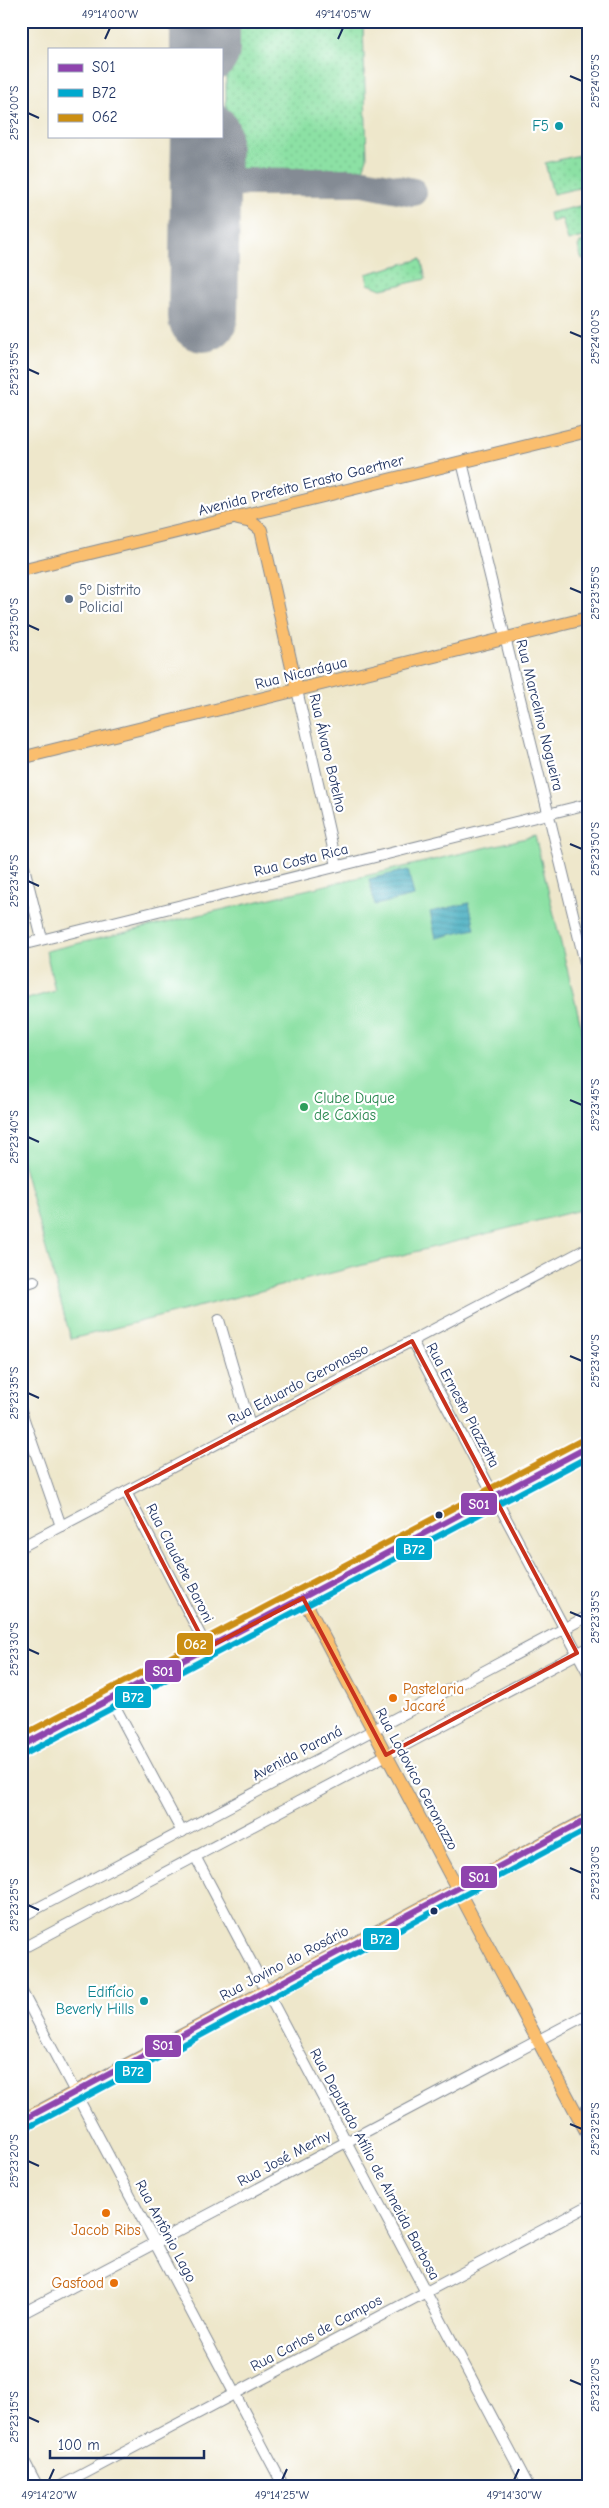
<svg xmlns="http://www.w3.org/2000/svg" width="609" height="2508" font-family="'Comic Neue',sans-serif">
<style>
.grass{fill:url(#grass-dots);stroke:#548881}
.pitch{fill:#8ce1a4;stroke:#548881}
.water{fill:url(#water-rules);stroke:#2d6d8e}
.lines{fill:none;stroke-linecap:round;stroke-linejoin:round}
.taxiway{stroke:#848b94;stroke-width:28}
.runway{stroke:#848b94;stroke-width:70}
.minor-casing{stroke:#848b94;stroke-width:12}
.major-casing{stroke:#848b94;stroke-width:14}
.minor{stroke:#fff;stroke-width:10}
.major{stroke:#fabe6e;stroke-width:12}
.bus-1-casing{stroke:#fff;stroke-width:10}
.bus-2-casing{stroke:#fff;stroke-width:10}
.bus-3-casing{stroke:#fff;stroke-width:10}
.bus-1{stroke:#8e44ad;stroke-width:6}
.bus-2{stroke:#00a9ce;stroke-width:6}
.bus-3{stroke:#cb8e13;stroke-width:6}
.marked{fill:none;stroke:#c8321e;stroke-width:4;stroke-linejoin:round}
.ticks{fill:none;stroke:#1b2f5e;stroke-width:2}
.culture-dot{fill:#0f9aa8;stroke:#fff;stroke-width:2}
.service-dot{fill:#5c6f8a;stroke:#fff;stroke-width:2}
.leisure-dot{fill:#2e9e5b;stroke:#fff;stroke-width:2}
.bus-dot{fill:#1b2f5e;stroke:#fff;stroke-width:2}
.food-dot{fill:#e8710a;stroke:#fff;stroke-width:2}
.labels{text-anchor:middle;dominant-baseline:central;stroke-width:4.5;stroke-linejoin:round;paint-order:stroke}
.culture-label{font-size:15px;fill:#0d838f;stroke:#fff;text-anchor:end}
.street-label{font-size:15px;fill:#1b2f5e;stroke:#fff}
.service-label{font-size:15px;fill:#4e5e75;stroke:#fff;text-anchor:start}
.leisure-label{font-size:15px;fill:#27864d;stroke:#fff;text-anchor:start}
.food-label{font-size:15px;fill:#c56008;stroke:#fff;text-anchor:start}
.line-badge{stroke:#fff;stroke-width:2}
.badge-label{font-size:14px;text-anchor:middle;font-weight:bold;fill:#fff}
.neatline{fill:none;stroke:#1b2f5e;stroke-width:2}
.ticks-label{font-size:12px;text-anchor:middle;fill:#1b2f5e}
</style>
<defs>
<pattern id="grass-dots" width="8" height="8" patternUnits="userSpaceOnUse" patternTransform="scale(1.25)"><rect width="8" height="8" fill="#8ce1a4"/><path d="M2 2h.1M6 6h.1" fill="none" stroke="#78c190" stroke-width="1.8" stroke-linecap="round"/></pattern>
<pattern id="water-rules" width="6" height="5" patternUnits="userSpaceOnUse" patternTransform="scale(1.25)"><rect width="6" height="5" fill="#3fabbe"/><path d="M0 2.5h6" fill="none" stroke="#348c9e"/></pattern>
</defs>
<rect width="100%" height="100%" fill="#fff"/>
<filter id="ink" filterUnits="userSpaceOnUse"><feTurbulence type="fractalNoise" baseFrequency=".02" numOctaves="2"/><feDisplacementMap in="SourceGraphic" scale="10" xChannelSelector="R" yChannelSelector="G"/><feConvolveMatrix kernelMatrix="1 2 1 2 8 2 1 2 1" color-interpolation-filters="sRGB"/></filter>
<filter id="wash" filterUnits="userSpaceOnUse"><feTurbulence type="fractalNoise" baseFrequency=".0096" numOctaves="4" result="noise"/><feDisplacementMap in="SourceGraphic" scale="20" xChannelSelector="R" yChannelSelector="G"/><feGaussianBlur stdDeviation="1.12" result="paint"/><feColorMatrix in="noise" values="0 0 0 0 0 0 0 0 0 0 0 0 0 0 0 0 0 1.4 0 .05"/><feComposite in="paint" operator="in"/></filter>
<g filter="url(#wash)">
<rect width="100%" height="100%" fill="#eee7cb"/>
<g class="grass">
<path d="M226,21H363L367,158L362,172L237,177L226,170Z"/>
<path d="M588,153V186L553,194L545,163Z"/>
<path d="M588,204V236L568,241L562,219L551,222L549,213Z"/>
<path d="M588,240V261H586L581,258L578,246L581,242Z"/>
<path d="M421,259L426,279L382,289L368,284L366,274Z"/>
</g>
<path class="pitch" d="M535,836L588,1055V1208L71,1339L21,1159V1001L55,991L46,951Z"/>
<g class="water">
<path d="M408,870L414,896L375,905L369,879Z"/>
<path d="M469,903L475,929L436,938L430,912Z"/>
</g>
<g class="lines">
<path class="taxiway" d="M206,153C214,169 222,176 239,182H364L413,192"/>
<g class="runway">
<path d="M205,21V49"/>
<path d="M203,317L206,136"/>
</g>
</g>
</g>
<g filter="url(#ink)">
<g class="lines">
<g class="minor-casing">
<g id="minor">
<path d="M462,462L588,975"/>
<path d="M297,690L337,866"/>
<path d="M21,855L42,939"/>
<path d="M21,945L588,804"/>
<path d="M21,1285L34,1281"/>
<path d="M219,1320L250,1426"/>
<path d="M412,1341L588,1673"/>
<path d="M21,1411L61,1526"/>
<path d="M126,1492L207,1648"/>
<path d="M21,1547L588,1248"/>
<path d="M111,1699L182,1832"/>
<path d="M195,1856L529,2487"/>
<path d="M21,1917L588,1616"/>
<path d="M21,1949L588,1648"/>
<path d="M21,1990L284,2487"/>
<path d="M21,2314L588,2014"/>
<path d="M21,2455L38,2487"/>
<path d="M59,2487L588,2206"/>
</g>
</g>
<g class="major-casing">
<g id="major">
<path d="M238,519L251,522L261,530L297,690"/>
<path d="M21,570L588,431"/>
<path d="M21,758L588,618"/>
<path d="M303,1598L588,2135"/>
<path d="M21,1746L588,1447"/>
<path d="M21,2121L588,1819"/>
</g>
</g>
<use href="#minor" class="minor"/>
<use href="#major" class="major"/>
<g class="bus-1-casing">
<g id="bus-1">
<path d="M21,1746L588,1447"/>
<path d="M21,2121L588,1819"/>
</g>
</g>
<g class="bus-2-casing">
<g id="bus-2">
<path d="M25,1754L588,1457"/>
<path d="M25,2129L588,1829"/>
</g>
</g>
<g class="bus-3-casing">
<path id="bus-3" d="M21,1736L584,1439"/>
</g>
<use href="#bus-1" class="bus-1"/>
<use href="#bus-2" class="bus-2"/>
<use href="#bus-3" class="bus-3"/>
</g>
</g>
<path class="marked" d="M412,1341L577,1653L386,1755L303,1598L207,1648L126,1492Z"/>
<path class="ticks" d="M105,39L110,28M338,39L343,28M570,76L582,81M28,113L39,118M570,332L582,337M28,369L39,374M570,588L582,593M28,625L39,630M570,844L582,849M28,881L39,886M570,1100L582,1105M28,1137L39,1142M570,1356L582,1361M28,1393L39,1398M570,1612L582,1617M28,1649L39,1654M570,1868L582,1873M28,1905L39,1910M570,2124L582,2129M28,2161L39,2166M570,2380L582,2385M28,2417L39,2422M49,2480L54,2469M282,2480L287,2469M514,2480L519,2469"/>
<g class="culture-dot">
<circle cx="559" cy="126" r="5"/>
<circle cx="144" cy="2001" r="5"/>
</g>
<circle class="service-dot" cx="69" cy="599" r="5"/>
<circle class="leisure-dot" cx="304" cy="1107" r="5"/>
<g class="bus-dot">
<circle cx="439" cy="1515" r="4.5"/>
<circle cx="434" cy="1911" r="4.5"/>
</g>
<g class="food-dot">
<circle cx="393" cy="1698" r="5"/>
<circle cx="106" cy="2213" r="5"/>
<circle cx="114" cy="2283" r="5"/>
</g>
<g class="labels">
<g class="culture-label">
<text x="549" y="126">F5</text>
<text x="134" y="1992">Edifício<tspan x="134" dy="17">Beverly Hills</tspan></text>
</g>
<g class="street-label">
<text transform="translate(301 485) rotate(-14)">Avenida Prefeito Erasto Gaertner</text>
<text transform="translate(301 673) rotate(-14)">Rua Nicarágua</text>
<text transform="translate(540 715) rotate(76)">Rua Marcelino Nogueira</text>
<text transform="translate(328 753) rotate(77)">Rua Álvaro Botelho</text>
<text transform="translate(301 860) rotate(-14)">Rua Costa Rica</text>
<text transform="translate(298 1384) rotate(-28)">Rua Eduardo Geronasso</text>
<text transform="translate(463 1405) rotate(62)">Rua Ernesto Piazzetta</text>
<text transform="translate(180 1563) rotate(63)">Rua Claudete Baroni</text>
<text transform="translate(297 1753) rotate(-28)">Avenida Paraná</text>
<text transform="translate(417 1779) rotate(62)">Rua Lodovico Geronazzo</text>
<text transform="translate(284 1963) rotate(-28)">Rua Jovino do Rosário</text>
<text transform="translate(284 2158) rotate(-28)">Rua José Merhy</text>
<text transform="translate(375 2164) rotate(62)">Rua Deputado Atílio de Almeida Barbosa</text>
<text transform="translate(166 2231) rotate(62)">Rua Antônio Lago</text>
<text transform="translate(316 2333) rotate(-28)">Rua Carlos de Campos</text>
</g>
<g class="service-label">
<text x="79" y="590">5º Distrito<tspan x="79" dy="17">Policial</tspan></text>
</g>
<g class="leisure-label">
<text x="314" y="1098">Clube Duque<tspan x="314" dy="17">de Caxias</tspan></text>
</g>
<g class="food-label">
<text x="403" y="1689">Pastelaria<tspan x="403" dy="17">Jacaré</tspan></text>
<text x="106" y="2230" text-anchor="middle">Jacob Ribs</text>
<text x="104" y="2283" text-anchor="end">Gasfood</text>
</g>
</g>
<g class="line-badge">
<rect x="460" y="1492" width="38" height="24" rx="5" fill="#8e44ad"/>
<rect x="395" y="1537" width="38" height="24" rx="5" fill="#00a9ce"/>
<rect x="176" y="1632" width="38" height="24" rx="5" fill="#cb8e13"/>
<rect x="144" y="1659" width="38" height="24" rx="5" fill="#8e44ad"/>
<rect x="114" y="1685" width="38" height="24" rx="5" fill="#00a9ce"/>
<rect x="460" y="1865" width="38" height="24" rx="5" fill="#8e44ad"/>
<rect x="362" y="1927" width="38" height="24" rx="5" fill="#00a9ce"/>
<rect x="144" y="2034" width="38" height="24" rx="5" fill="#8e44ad"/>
<rect x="114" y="2060" width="38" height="24" rx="5" fill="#00a9ce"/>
</g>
<g class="badge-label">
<text x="479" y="1509">S01</text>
<text x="414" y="1554">B72</text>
<text x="195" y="1649">O62</text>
<text x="163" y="1676">S01</text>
<text x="133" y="1702">B72</text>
<text x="479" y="1882">S01</text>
<text x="381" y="1944">B72</text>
<text x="163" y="2050">S01</text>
<text x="133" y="2076">B72</text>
</g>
<rect width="609" height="2508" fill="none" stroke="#fff" stroke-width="55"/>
<rect x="48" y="48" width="175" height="90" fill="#ffffff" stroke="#a4acbf"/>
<rect x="58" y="64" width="25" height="8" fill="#8e44ad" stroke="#a4acbf"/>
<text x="92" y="72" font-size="15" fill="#1b2f5e">S01</text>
<rect x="58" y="89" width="25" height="8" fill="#00a9ce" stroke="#a4acbf"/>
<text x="92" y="98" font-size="15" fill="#1b2f5e">B72</text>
<rect x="58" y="114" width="25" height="8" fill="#cb8e13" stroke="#a4acbf"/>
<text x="92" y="122" font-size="15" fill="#1b2f5e">O62</text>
<path d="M50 2450v8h154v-8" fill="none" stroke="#1b2f5e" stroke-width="2.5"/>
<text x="58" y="2450" font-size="15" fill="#1b2f5e" stroke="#ffffff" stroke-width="4" paint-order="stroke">100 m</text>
<rect x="28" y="28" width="554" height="2452" class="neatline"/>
<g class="ticks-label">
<text x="110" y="18">49°14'00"W</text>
<text x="343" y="18">49°14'05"W</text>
<text transform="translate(595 81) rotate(-90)" y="4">25°24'05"S</text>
<text transform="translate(14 113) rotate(-90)" y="4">25°24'00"S</text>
<text transform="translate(595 337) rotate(-90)" y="4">25°24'00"S</text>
<text transform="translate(14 369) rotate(-90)" y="4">25°23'55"S</text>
<text transform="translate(595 593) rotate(-90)" y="4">25°23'55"S</text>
<text transform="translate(14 625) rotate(-90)" y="4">25°23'50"S</text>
<text transform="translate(595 849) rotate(-90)" y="4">25°23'50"S</text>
<text transform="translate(14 881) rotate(-90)" y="4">25°23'45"S</text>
<text transform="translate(595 1105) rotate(-90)" y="4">25°23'45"S</text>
<text transform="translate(14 1137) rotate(-90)" y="4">25°23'40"S</text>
<text transform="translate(595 1361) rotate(-90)" y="4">25°23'40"S</text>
<text transform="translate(14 1393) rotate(-90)" y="4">25°23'35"S</text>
<text transform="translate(595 1617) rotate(-90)" y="4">25°23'35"S</text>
<text transform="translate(14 1649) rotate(-90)" y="4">25°23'30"S</text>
<text transform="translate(595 1873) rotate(-90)" y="4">25°23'30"S</text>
<text transform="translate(14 1905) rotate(-90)" y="4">25°23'25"S</text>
<text transform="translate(595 2129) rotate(-90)" y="4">25°23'25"S</text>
<text transform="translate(14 2161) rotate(-90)" y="4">25°23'20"S</text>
<text transform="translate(595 2385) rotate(-90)" y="4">25°23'20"S</text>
<text transform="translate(14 2417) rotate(-90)" y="4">25°23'15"S</text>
<text x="49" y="2499">49°14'20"W</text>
<text x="282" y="2499">49°14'25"W</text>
<text x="514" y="2499">49°14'30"W</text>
</g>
</svg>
